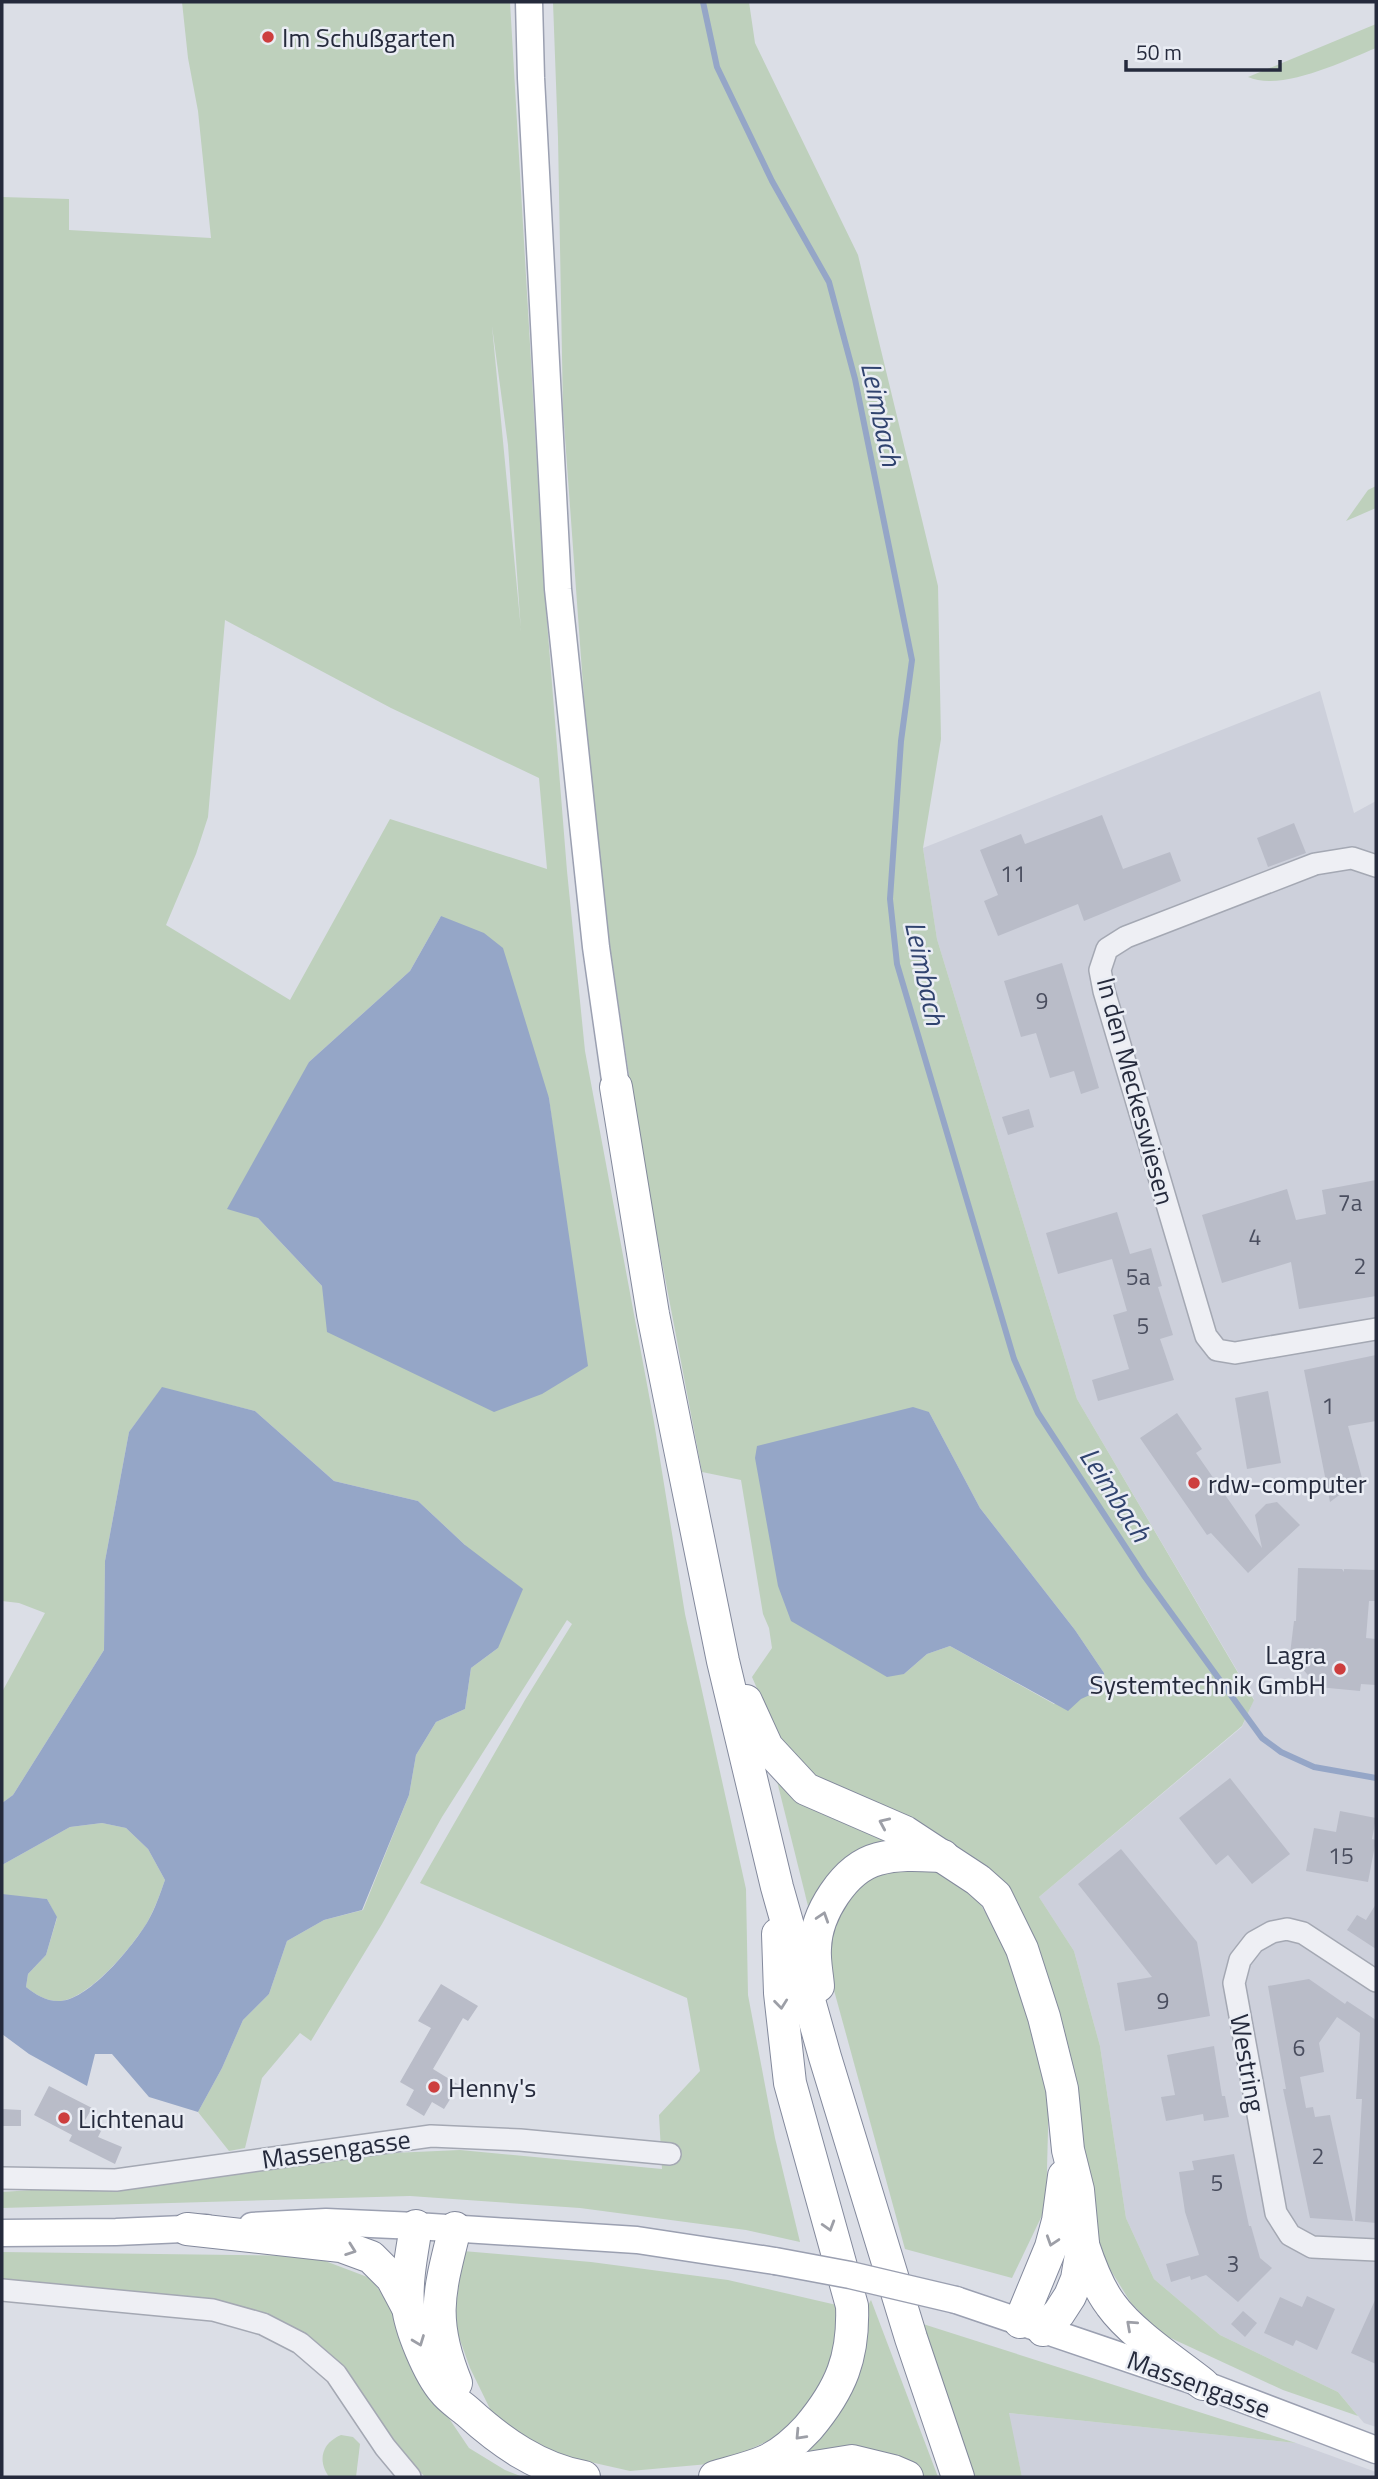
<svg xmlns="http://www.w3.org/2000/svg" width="1378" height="2479" font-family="'Titillium Web',sans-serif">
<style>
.built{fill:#cdd0db}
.green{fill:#bed0bc;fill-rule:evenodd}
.water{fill:#95a6c7}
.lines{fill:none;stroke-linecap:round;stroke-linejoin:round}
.stream{stroke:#95a6c7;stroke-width:6}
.building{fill:#b9bcc8}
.minor-casing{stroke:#a4a8b3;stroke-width:24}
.major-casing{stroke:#9ba0b1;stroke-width:29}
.highway-casing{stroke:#83899c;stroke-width:34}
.minor{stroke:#eeeff4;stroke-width:21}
.major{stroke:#fff;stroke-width:26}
.highway{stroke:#fff;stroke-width:32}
.major-bridge-casing{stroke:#9ba0b1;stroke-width:29;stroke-linecap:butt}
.major-bridge{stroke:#fff;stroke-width:26}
.oneway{stroke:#9d9fa7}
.poi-dot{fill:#cd3e3e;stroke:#eaedf4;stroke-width:2.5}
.labels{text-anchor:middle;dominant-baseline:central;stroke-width:5;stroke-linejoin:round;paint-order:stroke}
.number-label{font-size:23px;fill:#4a4e5f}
.poi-label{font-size:26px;fill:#252a3c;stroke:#eaedf4;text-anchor:start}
.street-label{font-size:26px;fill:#252a3c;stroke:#eaedf4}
.water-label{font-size:28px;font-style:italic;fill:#30436f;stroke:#eaedf4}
</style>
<rect width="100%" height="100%" fill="#dbdee6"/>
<g class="built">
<path d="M1320,691L1354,813L1376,801V2427L1364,2423L1338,2392L1220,2335L1154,2279L1126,2218L1100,2046L1074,1951L1039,1897L1242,1727L1254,1699L1077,1399L937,939L923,848Z"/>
<path d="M1008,2413L1296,2443L1376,2472V2477H1022Z"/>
</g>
<g class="green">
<path d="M182,2H510L544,584L567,871L585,1051L654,1422L685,1614L746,1889L748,1995L775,2138L800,2242L746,2230L580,2208L410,2196L2,2208V2192L181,2180L392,2153L460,2150L662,2169L659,2115L700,2071L687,1998L420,1883L525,1700L572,1624L567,1620L442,1817L382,1924L311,2041L300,2033L262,2078L245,2148L229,2151L198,2112L222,2068L243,2020L269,1994L287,1941L324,1920L363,1910L409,1795L416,1755L436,1722L465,1709L471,1668L498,1648L465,1545L418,1501L334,1481L255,1411L162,1388L129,1432L105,1561L104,1650L13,1795L2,1803V1692L45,1613L19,1603L2,1601V197L69,199V230L211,238L198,111L188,58ZM492,326L508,445L521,631V630ZM225,620L391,708L539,778L547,869L390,819L290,1000L166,925L196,854L208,817ZM441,916L549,1098L562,1199L322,1286L258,1218L309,1062L410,971Z"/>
<path d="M553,2H749L755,43L858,255L938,586L941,739L923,848L937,939L1077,1399L1254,1700L1242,1726L1039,1897L1074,1951L1100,2046L1126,2218L1154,2279L1220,2335L1338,2392L1358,2416L1283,2390L1162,2334L1131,2303L1100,2253L1076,2109L1049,1979L1023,1926L813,1784L780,1741L752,1677L772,1648L769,1628L763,1614L741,1480L702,1472L638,1136L603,899L584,699L563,410L558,138ZM929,1412L980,1508L1075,1630L1104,1673L1054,1704L950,1646L927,1654L904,1674Z"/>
<path d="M1376,24V48C1344,61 1281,92 1248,77Z"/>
<path d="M1376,486V508L1346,521L1368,490Z"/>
<path d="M774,1769L911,1843L810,1914Z"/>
<path d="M102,1823L126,1828L148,1849L165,1880C160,1894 155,1908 148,1921C133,1946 91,1997 61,2001C47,2002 36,1995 26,1987L28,1974L46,1955L57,1918L47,1899L2,1895V1865L70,1827Z"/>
<path d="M900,1865L937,1871L978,1900L1016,1965L1049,2092L1046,2207L1012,2278L905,2249L832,1983L828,1947L847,1894L874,1874Z"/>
<path d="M463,2251L591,2262L728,2280L841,2306L837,2347L820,2396L783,2434L720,2463L630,2471L546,2452L492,2413L470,2368L454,2323Z"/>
<path d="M2,2252L312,2256L370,2278L396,2312L415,2368L469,2448L505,2470L523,2477H425L407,2458L339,2363L302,2334L2,2281Z"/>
<path d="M871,2300L938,2477H923L878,2458L781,2462Z"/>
<path d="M923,2324L1296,2443L1009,2413L1022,2477H974Z"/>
<path d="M341,2435L353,2437L360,2444L356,2477H329C317,2460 322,2443 341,2435Z"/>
</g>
<g class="water">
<path d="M441,916L484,933L503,948L549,1098L588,1366L542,1394L494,1412L327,1332L322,1286L258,1218L227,1209L309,1062L410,971Z"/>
<path d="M162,1387L255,1411L334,1481L418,1501L465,1545L523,1589L498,1648L471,1668L465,1709L436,1722L416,1755L409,1795L362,1910L324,1920L287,1941L269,1994L243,2020L222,2068L198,2112L149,2097L112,2054H95L87,2086L29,2054L2,2034V1894L47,1899L57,1917L46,1955L28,1974L26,1987C36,1995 47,2002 61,2001C91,1998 133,1946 148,1921C155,1909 160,1894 165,1880L148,1849L126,1828L102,1823L70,1827L2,1865V1803L13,1795L104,1650L105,1561L129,1432Z"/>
<path d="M913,1407L929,1412L980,1508L1075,1630L1104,1673L1105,1688L1081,1699L1068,1711L950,1646L927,1654L904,1674L887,1677L791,1621L778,1586L755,1458L757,1446Z"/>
</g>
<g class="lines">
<path class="stream" d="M703,2L717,67L772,181L829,282L855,379L912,660L901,741L890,899L897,964L1014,1359L1038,1413L1145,1577L1262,1738L1281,1752L1314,1767L1376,1778"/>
</g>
<g class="building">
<path d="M1102,815L1123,869L1170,852L1181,881L1084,921L1078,904L998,936L984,901L998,895L980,850L1021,834L1025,844Z"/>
<path d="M1294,823L1306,853L1268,867L1257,838Z"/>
<path d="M1062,963L1099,1088L1081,1094L1074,1071L1050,1078L1036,1033L1021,1037L1004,981Z"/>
<path d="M1029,1109L1034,1127L1008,1135L1002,1117Z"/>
<path d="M1376,1180V1296L1299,1309L1291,1262L1222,1283L1202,1215L1287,1189L1296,1220L1326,1214L1322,1190Z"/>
<path d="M1117,1212L1130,1254L1151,1248L1162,1286L1158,1287L1173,1335L1160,1339L1174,1380L1098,1401L1092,1380L1129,1369L1113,1315L1127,1311L1112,1259L1058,1274L1046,1233Z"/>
<path d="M1376,1355V1421L1348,1426L1362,1478L1330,1502L1304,1370Z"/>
<path d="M1268,1391L1281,1463L1247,1469L1235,1398Z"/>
<path d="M1177,1413L1202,1449L1196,1453L1262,1548L1255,1515L1266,1504L1277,1502L1300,1525L1248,1573L1211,1533L1207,1535L1140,1438Z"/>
<path d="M1298,1568L1342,1569L1344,1572V1569L1376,1570V1601H1369L1366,1638L1376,1639V1685L1361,1684L1360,1691L1318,1687L1290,1654L1294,1621H1296Z"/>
<path d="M1230,1778L1290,1854L1252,1884L1228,1855L1216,1865L1179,1818Z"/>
<path d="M1340,1811L1376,1818L1372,1839L1376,1840L1368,1882L1306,1871L1314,1828L1336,1832Z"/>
<path d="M1121,1849L1197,1942L1210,2016L1125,2031L1117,1983L1152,1977L1078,1884Z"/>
<path d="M1376,1904V1949L1347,1930L1357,1915L1366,1920Z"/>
<path d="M1309,1979L1345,2004L1347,2001L1376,2020V2223L1355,2221L1362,2099H1356L1360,2033L1337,2017L1319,2043L1324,2072L1300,2077L1306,2108L1313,2107L1315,2117L1330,2115L1353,2221L1310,2218L1283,2089H1286L1268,1986Z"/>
<path d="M441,1984L478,2006L468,2021L463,2018L433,2069L459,2085L444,2109L432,2102L424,2116L406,2105L414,2090L400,2082L431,2028L418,2021Z"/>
<path d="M1214,2046L1222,2096H1225L1229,2117L1204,2121L1203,2114L1166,2121L1161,2097L1175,2095L1167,2055Z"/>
<path d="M49,2086L92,2108L84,2122L101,2131L98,2137L122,2147L115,2164L69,2141L72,2135L34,2115Z"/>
<path d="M2,2109L21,2110V2126H2Z"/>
<path d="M1234,2154L1249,2226H1251L1260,2258L1272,2268L1238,2302L1206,2275L1191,2280L1190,2276L1171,2282L1166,2264L1199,2255L1185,2212L1179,2172L1194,2170L1192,2161Z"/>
<path d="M1307,2296L1335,2309L1317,2350L1296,2340L1293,2346L1264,2333L1280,2297L1302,2307Z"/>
<path d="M1376,2298V2364L1351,2353Z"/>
<path d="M1243,2311L1257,2323L1245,2337L1231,2324Z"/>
</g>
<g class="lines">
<g class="minor-casing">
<g id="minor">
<path d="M1376,866L1352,858L1315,864L1126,937L1107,949L1100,970L1104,991L1206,1336L1217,1350L1235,1353L1376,1329"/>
<path d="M1376,1981L1303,1933L1287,1929L1272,1932L1254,1942L1240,1960L1234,1983L1276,2213L1290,2235L1312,2247L1376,2250"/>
<path d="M2,2178L116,2180L431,2136L520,2140L670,2154"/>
<path d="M2,2290L213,2310L263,2324L300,2343L336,2374L385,2447L410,2477"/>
</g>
</g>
<g class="major-casing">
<g id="major">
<path d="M529,2L531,78L558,589L596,947L616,1087"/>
<path d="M252,2226L326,2222L416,2226L637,2240L775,2261"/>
<path d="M2,2233L116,2232L206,2228"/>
<path d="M956,2300L1203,2384L1376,2450"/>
</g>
</g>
<g class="highway-casing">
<g id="highway">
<path d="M616,1087L653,1314L677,1434L723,1661L777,1887L825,2057L911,2338L958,2477"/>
<path d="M746,1701L767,1747L806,1789L905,1832L978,1880L996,1896L1022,1949L1044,2017L1062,2089L1068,2150L1078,2190L1083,2243L1077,2279L1070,2296L1059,2313L1043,2330"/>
<path d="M818,1986C817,1974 814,1960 815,1948C816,1914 844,1868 878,1859C899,1853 922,1855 943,1856"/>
<path d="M416,2226C412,2252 406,2280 408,2306C410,2328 429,2374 444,2391C450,2399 460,2405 468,2412C501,2442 539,2469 584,2477"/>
<path d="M455,2228C439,2292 430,2319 456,2383"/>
<path d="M187,2229L341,2246L371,2257L392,2278L408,2308"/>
<path d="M1083,2245C1090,2266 1098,2288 1111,2305C1131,2333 1175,2362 1203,2384"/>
<path d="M1020,2322L1051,2247L1058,2221L1064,2176"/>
<path d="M715,2477C732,2472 750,2468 766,2461C783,2453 796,2441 808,2428C841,2389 854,2357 852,2306L790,2083L780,1993L778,1934"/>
<path d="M752,2477L852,2461L893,2471L907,2477"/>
</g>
</g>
<use href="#minor" class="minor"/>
<use href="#major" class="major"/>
<use href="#highway" class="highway"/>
<g class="major-bridge-casing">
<path id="major-bridge" d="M775,2261L850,2275L956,2300"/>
</g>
<use href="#major-bridge" class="major-bridge"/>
</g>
<defs><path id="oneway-chevron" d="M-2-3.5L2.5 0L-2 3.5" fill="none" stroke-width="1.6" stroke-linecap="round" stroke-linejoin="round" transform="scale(1.75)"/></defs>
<g class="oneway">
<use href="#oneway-chevron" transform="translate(884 1823) rotate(-156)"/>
<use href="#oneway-chevron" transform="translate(823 1917) rotate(-72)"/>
<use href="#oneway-chevron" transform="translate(781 2004) rotate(84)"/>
<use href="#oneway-chevron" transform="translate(829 2226) rotate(73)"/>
<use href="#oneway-chevron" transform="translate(1052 2241) rotate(108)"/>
<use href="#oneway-chevron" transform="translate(351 2250) rotate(20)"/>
<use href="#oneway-chevron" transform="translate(1131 2325) rotate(-138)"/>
<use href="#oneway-chevron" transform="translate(419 2341) rotate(69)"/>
<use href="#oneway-chevron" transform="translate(800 2435) rotate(133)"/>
</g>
<g class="poi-dot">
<circle cx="268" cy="37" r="7"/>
<circle cx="1194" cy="1483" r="7"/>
<circle cx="1340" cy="1669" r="7"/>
<circle cx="434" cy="2087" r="7"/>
<circle cx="64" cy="2118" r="7"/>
</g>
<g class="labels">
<g class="number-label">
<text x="1013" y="873">11</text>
<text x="1042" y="1000">9</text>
<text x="1350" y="1202">7a</text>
<text x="1255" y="1236">4</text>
<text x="1360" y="1265">2</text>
<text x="1138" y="1276">5a</text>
<text x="1143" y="1325">5</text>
<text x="1328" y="1405">1</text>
<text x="1341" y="1855">15</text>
<text x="1163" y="2000">9</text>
<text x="1299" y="2047">6</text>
<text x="1318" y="2155">2</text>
<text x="1217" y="2182">5</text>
<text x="1233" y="2263">3</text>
</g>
<g class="poi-label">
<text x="282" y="37">Im Schußgarten</text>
<text x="1208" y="1483">rdw-computer</text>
<text x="1326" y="1654" text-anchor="end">Lagra<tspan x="1326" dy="30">Systemtechnik GmbH</tspan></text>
<text x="448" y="2087">Henny's</text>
<text x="78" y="2118">Lichtenau</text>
</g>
<g class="street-label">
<text transform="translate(1136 1091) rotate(75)">In den Meckeswiesen</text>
<text transform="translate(1248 2063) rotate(80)">Westring</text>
<text transform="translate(336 2149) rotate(-8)">Massengasse</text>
<text transform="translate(1199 2384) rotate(20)">Massengasse</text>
</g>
<g class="water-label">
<text transform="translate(882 414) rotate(78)">Leimbach</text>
<text transform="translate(926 973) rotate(78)">Leimbach</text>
<text transform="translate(1116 1494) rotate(57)">Leimbach</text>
</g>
</g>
<rect width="1378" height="2479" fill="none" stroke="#252a3c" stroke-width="7"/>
<path d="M1126 60v10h154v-10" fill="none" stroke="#252a3c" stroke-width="3.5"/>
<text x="1136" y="60" font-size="21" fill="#252a3c" stroke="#eaedf4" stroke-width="5" paint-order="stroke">50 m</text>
</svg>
